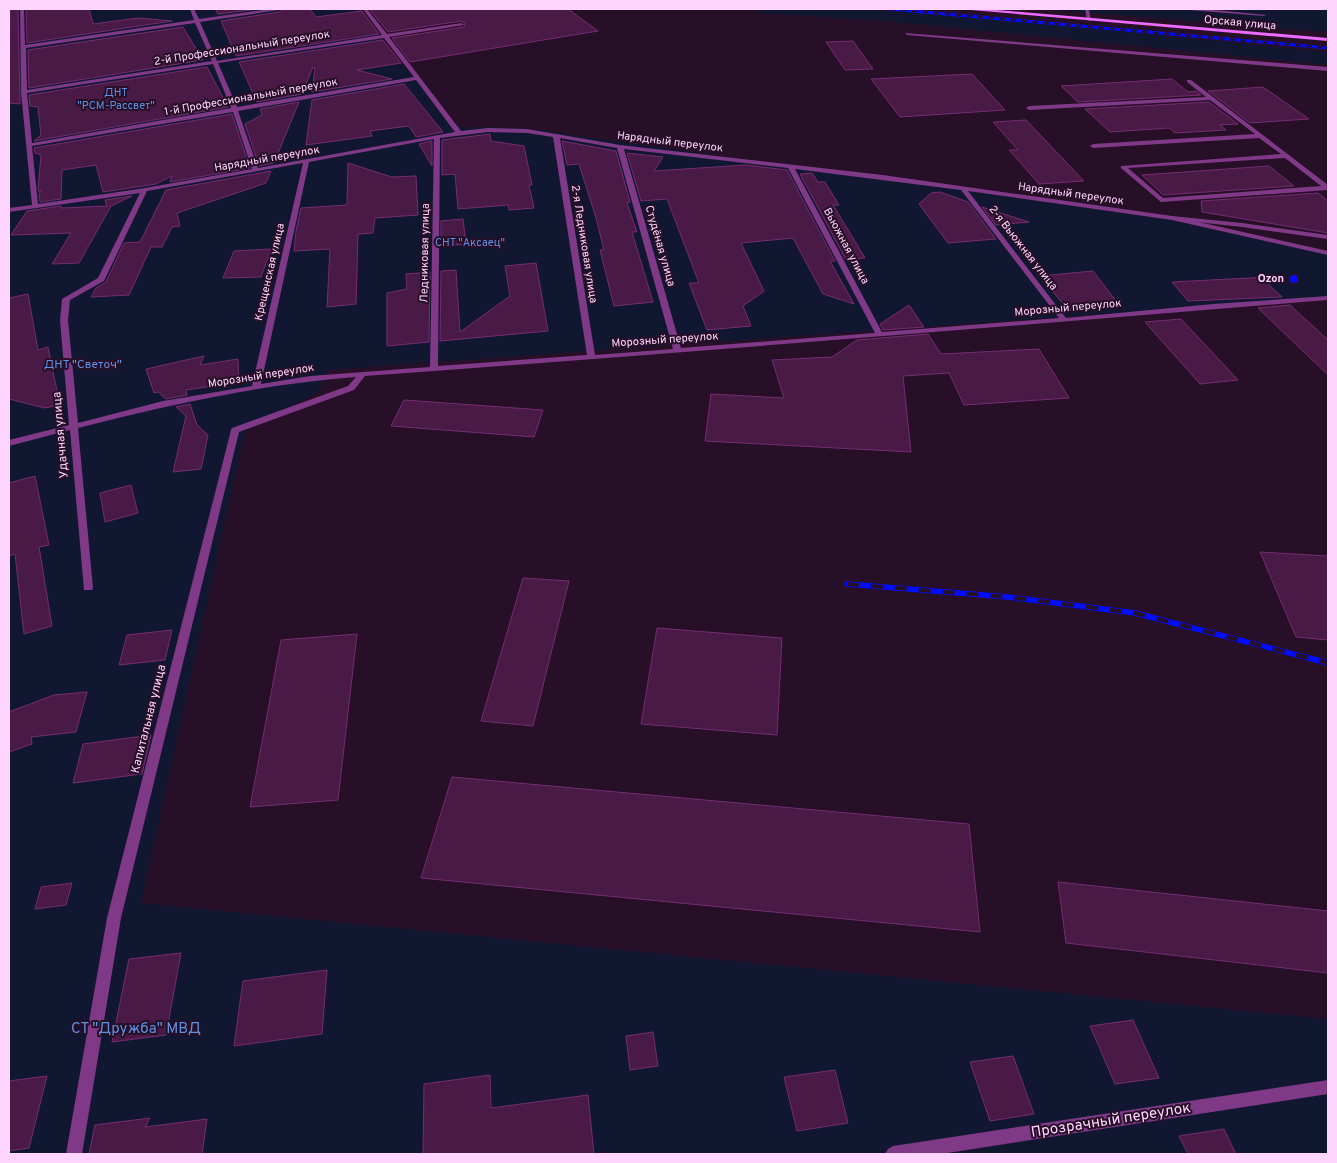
<svg xmlns="http://www.w3.org/2000/svg" width="1337" height="1163" font-family="Overpass,sans-serif">
<style>
.green{fill:#121731}
.building{fill:#491a46;stroke:#752c72}
.lines{fill:none;stroke-linecap:round;stroke-linejoin:round}
.lane{fill:#7f3987;fill-rule:evenodd}
.street{fill:#7f3987;fill-rule:evenodd}
.secondary{fill:#ed6cff;fill-rule:evenodd}
.rail-far1-casing{stroke:#010dff;stroke-width:3}
.rail-casing{stroke:#010dff;stroke-width:5.5}
.rail-far1{stroke:#270f27;stroke-width:2;stroke-dasharray:5.5;stroke-linecap:butt}
.rail{stroke:#270f27;stroke-width:4;stroke-dasharray:12;stroke-linecap:butt}
.poi-dot{fill:#010dff;stroke:#270f27;stroke-width:2}
.labels{text-anchor:middle;dominant-baseline:central;stroke-width:4;stroke-linejoin:round;paint-order:stroke}
.far-street-label{font-size:11px;fill:#fed5ff;stroke:#270f27}
.far-park-label{font-size:11px;fill:#5d92e3;stroke:#270f27}
.far-poi-label{font-size:11px;font-weight:bold;fill:#fed5ff;stroke:#270f27;text-anchor:end}
.park-label{font-size:12px;fill:#5d92e3;stroke:#270f27}
.street-label{font-size:12px;fill:#fed5ff;stroke:#270f27}
.near-park-label{font-size:15px;fill:#5d92e3;stroke:#270f27}
.near-street-label{font-size:15px;fill:#fed5ff;stroke:#270f27}
</style>
<rect width="100%" height="100%" fill="#270f27"/>
<g class="green">
<path d="M9,9H360L398,60L459,127L524,128L790,166L1106,206L1328,254V298L328,370L317,393L245,431L141,903L1328,1019V1154H9Z"/>
<path d="M754,9H850L932,13L1328,52V65L884,21L759,13Z"/>
<path d="M1039,9H1328V32Z"/>
</g>
<g class="building">
<path d="M10,9H18L20,104L9,103Z"/>
<path d="M26,9H89L93,24L138,18L172,21L27,43Z"/>
<path d="M215,9H259L218,14Z"/>
<path d="M283,9H310L316,17L362,11L379,34L236,56L221,21L279,12Z"/>
<path d="M379,9H568L598,31L410,62L392,38L464,27L465,24L462,21L388,32L370,10Z"/>
<path d="M183,27L203,60L29,88L28,50Z"/>
<path d="M383,40L401,63L357,70L392,79L312,92L315,68L313,67L302,94L257,102L239,62Z"/>
<path d="M853,41L873,69L845,70L826,42Z"/>
<path d="M207,67L228,107L34,141L41,135L38,107L30,106L29,95Z"/>
<path d="M972,74L1005,110L900,117L871,79Z"/>
<path d="M1172,79L1188,92L1196,91L1201,95L1078,102L1061,86Z"/>
<path d="M404,84L443,132L416,137L409,126L370,131L372,136L306,145L312,100Z"/>
<path d="M1263,87L1309,119L1250,123L1208,91Z"/>
<path d="M299,102L274,163L259,166L245,124L262,115L260,109Z"/>
<path d="M1209,102L1238,124L1220,125L1226,130L1175,133L1169,128L1110,132L1085,109Z"/>
<path d="M232,114L250,168L170,182L172,176L156,184L103,192L96,165L62,170L61,199L40,202L39,194L41,191L39,192L38,188L41,155L35,153L34,148Z"/>
<path d="M1026,120L1084,181L1039,184L1009,150H1018L993,122Z"/>
<path d="M490,134L491,141L524,146L532,185H529L534,208L509,210L508,205L458,209L455,174L442,175V140Z"/>
<path d="M432,141V166L419,144Z"/>
<path d="M562,141L616,151L630,202L627,203L637,232H632L653,302L614,306L600,250H604L596,218L579,164L567,165Z"/>
<path d="M627,153L663,157L654,171L746,165L787,170L835,261H830L854,304L823,294L793,238L741,243L764,291L743,306L751,326L707,330L689,283H699L667,199L641,201Z"/>
<path d="M348,163L392,177L416,176L418,215L375,218L373,233L358,234L356,304L327,307L330,249L294,251L296,231L301,208L347,205Z"/>
<path d="M1269,166L1294,186L1163,195L1142,175Z"/>
<path d="M271,171L266,183L177,213L180,226L172,227L162,247H151L129,295L91,297L96,288L106,282L124,243L140,242L166,190Z"/>
<path d="M812,173L818,182H825L839,205H833L865,258L846,260L800,174Z"/>
<path d="M940,192L968,202L996,239L948,243L919,204L931,193Z"/>
<path d="M1318,193L1328,201V233L1202,212L1201,201Z"/>
<path d="M132,196L111,206L79,263L52,264L71,233L11,235L27,211L61,206V208L107,206L105,200Z"/>
<path d="M982,207L1029,222L996,225Z"/>
<path d="M463,219L466,244L441,246V221Z"/>
<path d="M271,249L261,277L223,278L234,251Z"/>
<path d="M536,263L548,331L440,341L441,271L456,270L460,332L510,296L505,266Z"/>
<path d="M1093,271L1120,306L1068,310L1040,276Z"/>
<path d="M430,272L429,342L387,346V293L407,289L406,274Z"/>
<path d="M1269,277V285L1282,297L1188,301L1172,282Z"/>
<path d="M28,294L38,350L48,347L60,405L45,408L9,399V298Z"/>
<path d="M909,305L924,327L883,330L880,324Z"/>
<path d="M1290,305L1328,340V375L1258,308Z"/>
<path d="M1181,319L1238,380L1200,384L1145,322Z"/>
<path d="M928,334L941,354L1039,349L1069,398L964,405L949,373L903,376L911,452L705,441L711,394L784,398L772,360L832,357L857,340Z"/>
<path d="M204,356L200,365L238,359L239,382L186,390L187,395L166,399L158,392L154,393L146,369Z"/>
<path d="M404,400L418,401L543,410L534,437L391,426Z"/>
<path d="M190,404L197,425L208,435L201,469L173,472L186,416L176,407Z"/>
<path d="M35,476L49,545L39,547L52,626L24,634L15,554L9,556V483Z"/>
<path d="M131,485L138,513L105,522L100,493Z"/>
<path d="M1260,552L1328,556V640L1296,637Z"/>
<path d="M523,578L569,581L533,726L481,721Z"/>
<path d="M657,628L782,638L777,735L641,724Z"/>
<path d="M172,630L165,660L119,665L127,635Z"/>
<path d="M357,634L338,800L250,807L281,640Z"/>
<path d="M87,692L76,732L31,737L32,744L9,752V712L54,695Z"/>
<path d="M151,735L142,774L73,783L83,744Z"/>
<path d="M452,777L969,824L980,932L421,878Z"/>
<path d="M1058,882L1328,911V973L1066,943Z"/>
<path d="M72,883L66,905L35,909L41,887Z"/>
<path d="M181,953L166,1035L112,1042L129,959Z"/>
<path d="M327,970L322,1034L234,1046L243,981Z"/>
<path d="M1133,1020L1159,1078L1115,1084L1090,1026Z"/>
<path d="M653,1032L658,1066L630,1070L626,1036Z"/>
<path d="M1013,1056L1034,1114L990,1121L970,1062Z"/>
<path d="M835,1070L848,1123L797,1131L784,1077Z"/>
<path d="M490,1075L491,1108L588,1095L594,1154H423L424,1084Z"/>
<path d="M47,1076L29,1148L9,1151V1081Z"/>
<path d="M150,1118L145,1127L207,1119L202,1154H89L95,1125Z"/>
<path d="M1224,1129L1236,1154H1188L1179,1136Z"/>
</g>
<g class="lines">
<g class="lane">
<path d="M905,33L1328,67V71L907,35Z"/>
<path d="M1187,80H1191L1328,185V190L1161,202L1121,168V166L1281,154L1259,138L1093,148L1090,146L1093,144L1255,134L1210,100L1029,110L1026,108L1029,106L1206,97L1187,82ZM1285,158L1321,186L1163,198L1128,168Z"/>
<path d="M1172,216L1242,223L1328,235V239L1242,227L1170,219L1169,218Z"/>
</g>
<g class="street">
<path d="M20,9H24L25,45L194,20L190,9H194L199,19L271,9H281L279,10L200,22L217,61L382,35L363,9H367L387,34L462,23L464,25L389,37L461,131L488,128L527,129L620,145L883,175L1172,216L1328,251V255L1172,220L968,191L1066,318L1213,304L1328,296V300C1007,326 686,353 365,376L354,390L239,432L121,918L82,1154H66L107,918L231,430L232,428L348,386L356,377C262,384 169,405 78,428L93,588L92,590H84L70,430L9,446V440L69,425L60,320L62,299L98,278L140,193L9,212V208L32,205L21,92ZM195,23L212,61L27,90L26,48ZM384,38L414,77L237,107L218,63ZM213,64L231,108L32,143L27,93ZM416,80L455,132L258,168L238,111ZM233,112L252,169L145,188L38,204L32,146ZM488,132L527,133L553,137L587,355L438,366L440,138ZM560,138L617,148L673,349L595,355ZM434,139L430,367L310,376L261,384L309,162ZM624,149L788,168L875,333L681,348ZM303,163L252,386L163,401L78,423L68,320L70,300L104,281L147,191ZM795,169L961,190L1059,318L882,332Z"/>
<path d="M1085,9H1089L1091,21L1087,20Z"/>
<path d="M1187,9H1204L1266,15L1264,16L1189,10Z"/>
<path d="M1328,1080V1094L941,1154H885L888,1149L893,1146Z"/>
</g>
<path class="secondary" d="M969,9H985L1328,38V41L971,10Z"/>
<g class="rail-far1-casing">
<path id="rail-far1" d="M890,9L1328,48"/>
</g>
<g class="rail-casing">
<path id="rail" d="M847,584L1008,597L1135,613L1328,663"/>
</g>
<use href="#rail-far1" class="rail-far1"/>
<use href="#rail" class="rail"/>
</g>
<circle class="poi-dot" cx="1294" cy="279" r="5"/>
<g class="labels">
<g class="far-street-label">
<text transform="translate(1240 23) rotate(5)">Орская улица</text>
<text transform="translate(242 48) rotate(-9)">2-й Профессиональный переулок</text>
<text transform="translate(251 97) rotate(-10)">1-й Профессиональный переулок</text>
<text transform="translate(670 142) rotate(7)">Нарядный переулок</text>
<text transform="translate(267 159) rotate(-10)">Нарядный переулок</text>
<text transform="translate(1071 194) rotate(8)">Нарядный переулок</text>
<text transform="translate(584 244) rotate(81)">2-я Ледниковая улица</text>
<text transform="translate(660 246) rotate(74)">Студёная улица</text>
<text transform="translate(846 246) rotate(62)">Вьюжная улица</text>
<text transform="translate(1023 248) rotate(52)">2-я Вьюжная улица</text>
<text transform="translate(425 253) rotate(-89)">Ледниковая улица</text>
<text transform="translate(270 272) rotate(-77)">Крещенская улица</text>
<text transform="translate(1068 308) rotate(-5)">Морозный переулок</text>
<text transform="translate(665 340) rotate(-4)">Морозный переулок</text>
<text transform="translate(261 376) rotate(-9)">Морозный переулок</text>
</g>
<g class="far-park-label">
<text x="116" y="93">ДНТ<tspan x="116" dy="13">"РСМ-Рассвет"</tspan></text>
<text x="470" y="243">СНТ "Аксаец"</text>
</g>
<g class="far-poi-label">
<text x="1284" y="279">Ozon</text>
</g>
<g class="park-label">
<text x="83" y="365">ДНТ "Светоч"</text>
</g>
<g class="street-label">
<text transform="translate(61 435) rotate(-95)">Удачная улица</text>
<text transform="translate(149 719) rotate(-76)">Капитальная улица</text>
</g>
<g class="near-park-label">
<text x="136" y="1029">СТ "Дружба" МВД</text>
</g>
<g class="near-street-label">
<text transform="translate(1111 1121) rotate(-9)">Прозрачный переулок</text>
</g>
</g>
<rect width="1337" height="1163" fill="none" stroke="#fed5ff" stroke-width="20"/>
</svg>
